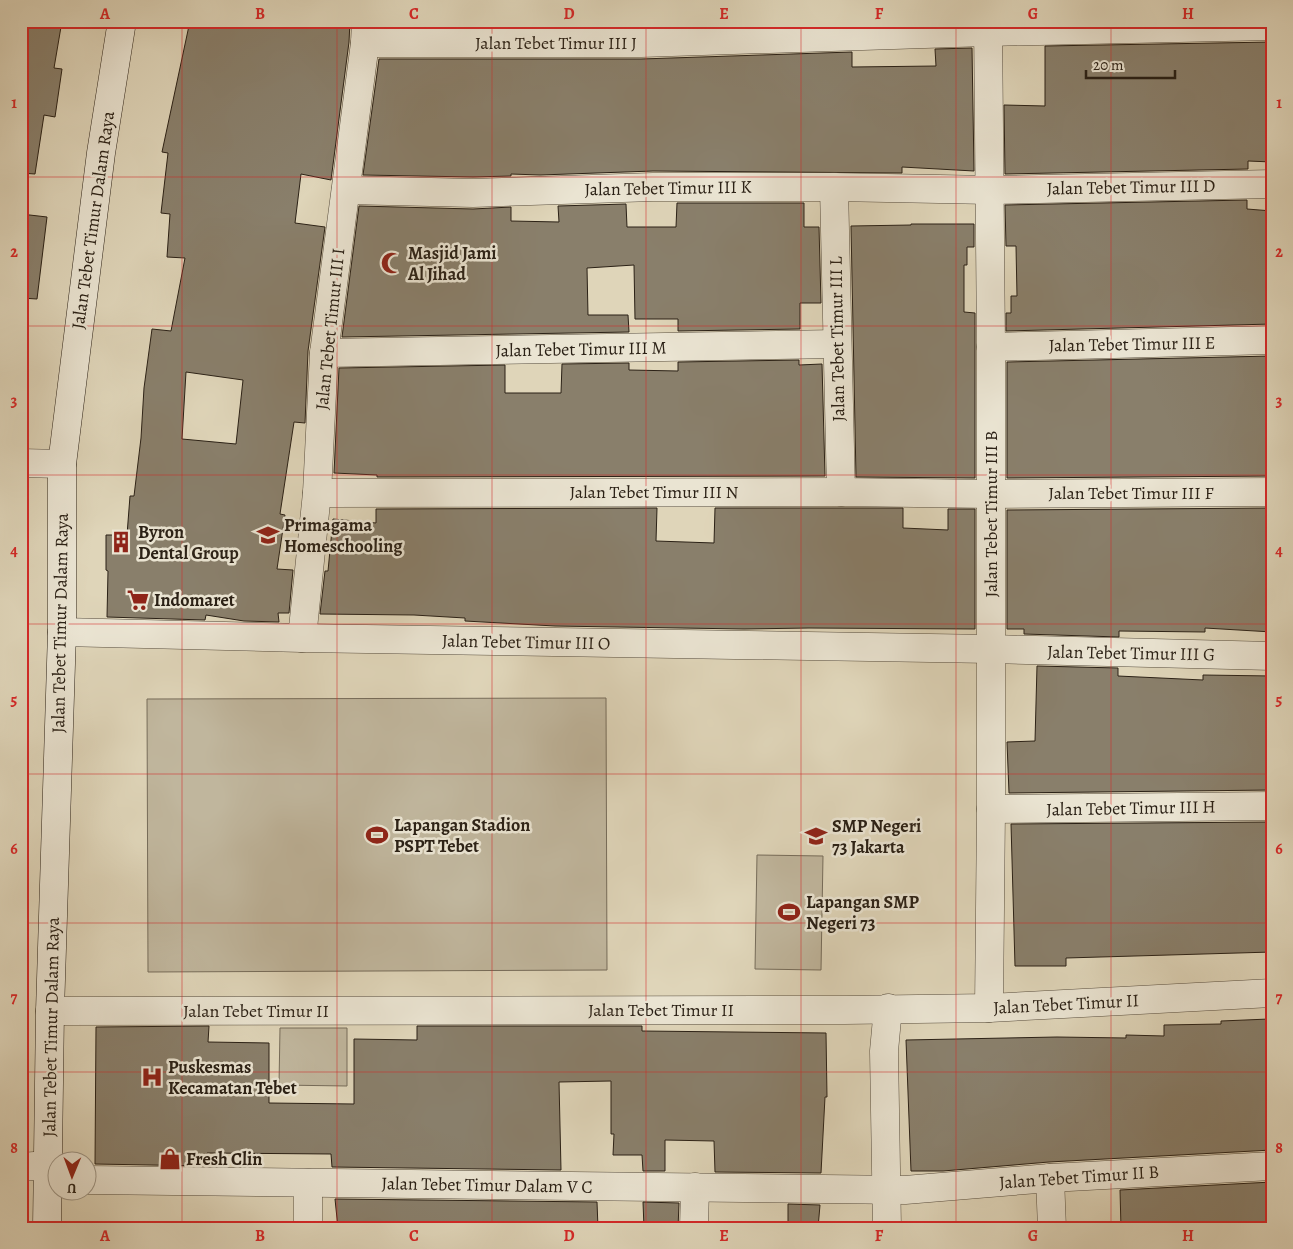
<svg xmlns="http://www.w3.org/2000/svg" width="1293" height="1249" font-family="Alegreya,serif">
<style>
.green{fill:#c0b69d;stroke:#766c5a}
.building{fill:#897f6b;stroke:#2b2116;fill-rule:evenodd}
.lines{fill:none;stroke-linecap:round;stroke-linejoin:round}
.street-casing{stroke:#584e3f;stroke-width:29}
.secondary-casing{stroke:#2b2116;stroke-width:29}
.street{stroke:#eae4d2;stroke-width:28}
.secondary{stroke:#eae4d2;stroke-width:28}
.grid{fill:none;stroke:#d62828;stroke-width:1;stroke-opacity:0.55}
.labels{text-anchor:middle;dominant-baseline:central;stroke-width:5;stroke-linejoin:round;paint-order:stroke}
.street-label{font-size:18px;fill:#2b2116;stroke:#eae4d2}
.poi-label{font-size:18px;font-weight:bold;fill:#2b2116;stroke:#eae4d2;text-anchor:start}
.neatline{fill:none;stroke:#d62828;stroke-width:2}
.grid-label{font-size:16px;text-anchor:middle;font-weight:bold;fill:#d62828}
</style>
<rect width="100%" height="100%" fill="#dfd5b9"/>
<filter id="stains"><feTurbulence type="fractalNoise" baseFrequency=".004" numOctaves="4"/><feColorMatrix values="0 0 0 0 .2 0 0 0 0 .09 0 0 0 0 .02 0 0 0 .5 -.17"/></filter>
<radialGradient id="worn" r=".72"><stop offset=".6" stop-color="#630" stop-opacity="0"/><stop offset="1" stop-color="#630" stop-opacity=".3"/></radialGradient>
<g class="green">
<path d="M606,698L607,970L148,972L147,699Z"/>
<path d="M757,855L823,856L821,970L755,969Z"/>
<path d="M280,1028H347V1086L279,1085Z"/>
</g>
<g class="building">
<path d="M21,21H62L54,68L62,69L55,117L44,115L35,174L21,173Z"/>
<path d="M190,21H350L349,42L331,180L301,174L295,223L325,227L308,351L305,423L294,422L280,514L285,515L277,569L293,570L289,613H278L279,622L244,621L206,615L205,620L107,617L108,571L106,570V535H127L130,496H134L141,438L144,388L152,329L171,331L185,258L167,257L170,214L161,213L168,153L162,152ZM186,372L243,380L236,444L182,439Z"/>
<rect x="464" y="21" width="53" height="6"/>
<path d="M610,21H805V22L610,27Z"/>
<path d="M1272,42V162L1248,161V169L1005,174L1004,105L1045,106V46Z"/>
<path d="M972,48L974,171L902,167V173L653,171L540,175L511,174V176L473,177L363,175L379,59H641L852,52V67L936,66L935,49Z"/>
<path d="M1247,200V209L1272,211V324L1006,331V313H1011V296H1017L1016,246H1006L1005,205Z"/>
<path d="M677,203H804V227H819L821,303H800V329L678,331V319H635L634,265L587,268L588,315H628L629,332L342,337L359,206L473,209L511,207V221L559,222L558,206L626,204L627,227H676Z"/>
<path d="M21,214L47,217L37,299L21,298Z"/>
<path d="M911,224H974V247H967V265H964V312L975,313V478L856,477L851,226L911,225Z"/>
<path d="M1272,356V476L1007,478V362Z"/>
<path d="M799,360V365L822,364L825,476L377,477V475L334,473L339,368L505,365V393H561L562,364L629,363V370L678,371V362Z"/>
<path d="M657,508L656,541L714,543L715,508H903V528L948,530V509H975V629L809,628L744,629L555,626L465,621V618L414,615L320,614L325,571H328L333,519L376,523V509Z"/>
<path d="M1272,508V632L1205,628V632L1119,631V637L1024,634V629H1007V510Z"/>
<path d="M1037,666L1118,668V676L1203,680V675L1272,676V790L1009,793L1007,742L1035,741Z"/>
<path d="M1272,822V952L1066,958V966H1015L1011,824Z"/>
<path d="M1269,1019L1272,1078V1150L1049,1162L943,1171H911L906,1040L1057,1037L1126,1038V1035L1164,1036V1025L1221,1024V1021Z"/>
<path d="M209,1026L208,1042L269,1043V1103L354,1104V1039L417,1040V1026H642V1031L826,1033L827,1097H825L821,1173L715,1172L714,1141L665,1140V1171H643L642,1155H613L614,1134H611V1081L559,1082L561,1170L332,1167L331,1154L207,1153V1166L95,1164L96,1027Z"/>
<path d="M1272,1182V1228H1121L1120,1190Z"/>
<path d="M335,1199L597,1202L598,1228H338Z"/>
<path d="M643,1202L679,1203L678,1228H644Z"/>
<path d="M788,1204L820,1205L818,1228H788Z"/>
</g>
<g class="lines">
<g class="street-casing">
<g id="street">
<path d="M988,21L991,347V809L989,1008"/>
<path d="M365,43H641L987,32L1272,26"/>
<path d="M834,187L841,492"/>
<path d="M346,190L473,193L653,187H834L991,190L1272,184"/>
<path d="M991,347L1272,340"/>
<path d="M324,353L837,344"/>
<path d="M21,463L62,464"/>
<path d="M317,493L841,492L991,494L1272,492"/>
<path d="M62,632L302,638L991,649L1272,656"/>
<path d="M302,638L317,493L324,353L365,43L366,21"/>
<path d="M991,809L1272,806"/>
<path d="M50,1011L845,1010L989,1008L1272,993"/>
<path d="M21,1167L48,1165"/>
<path d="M1050,1178L1052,1228"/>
<path d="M88,1180L905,1190L1050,1178L1272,1166"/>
<path d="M308,1228V1183"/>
<path d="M694,1228L695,1187"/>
<path d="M887,1228L884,1051L888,1008"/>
</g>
</g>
<g class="secondary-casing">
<path id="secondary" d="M47,1228L50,1011L62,632V464L101,153L122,21"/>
</g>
<use href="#street" class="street"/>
<use href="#secondary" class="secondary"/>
</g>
<path class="grid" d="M182,21V1228M337,21V1228M492,21V1228M646,21V1228M801,21V1228M956,21V1228M1111,21V1228M21,177H1272M21,326H1272M21,475H1272M21,624H1272M21,774H1272M21,923H1272M21,1072H1272"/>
<defs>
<g id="mosque-bare" transform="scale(1.725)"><path d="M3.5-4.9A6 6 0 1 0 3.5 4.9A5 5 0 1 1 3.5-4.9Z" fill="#8f2418" stroke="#eae4d2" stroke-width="2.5" paint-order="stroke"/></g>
<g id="school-bare" transform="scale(1.725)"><path d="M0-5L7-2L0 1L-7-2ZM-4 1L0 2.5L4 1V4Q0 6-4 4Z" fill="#8f2418" stroke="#eae4d2" stroke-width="2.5" paint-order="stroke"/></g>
<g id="building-bare" transform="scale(1.725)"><path d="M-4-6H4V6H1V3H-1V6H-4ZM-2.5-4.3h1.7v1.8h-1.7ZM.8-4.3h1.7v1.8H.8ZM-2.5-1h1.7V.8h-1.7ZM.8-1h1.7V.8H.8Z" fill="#8f2418" stroke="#eae4d2" stroke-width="2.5" paint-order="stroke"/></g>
<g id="supermarket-bare" transform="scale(1.725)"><path d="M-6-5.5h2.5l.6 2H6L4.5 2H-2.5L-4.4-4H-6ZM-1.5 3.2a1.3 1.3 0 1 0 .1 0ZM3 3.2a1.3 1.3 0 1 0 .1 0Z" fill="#8f2418" stroke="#eae4d2" stroke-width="2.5" paint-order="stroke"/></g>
<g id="stadium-bare" transform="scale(1.725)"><path d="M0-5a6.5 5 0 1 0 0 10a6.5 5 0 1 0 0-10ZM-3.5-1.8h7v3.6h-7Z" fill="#8f2418" stroke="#eae4d2" stroke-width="2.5" paint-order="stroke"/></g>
<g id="hospital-bare" transform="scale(1.725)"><path d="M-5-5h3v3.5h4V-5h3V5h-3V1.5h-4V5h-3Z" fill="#8f2418" stroke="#eae4d2" stroke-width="2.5" paint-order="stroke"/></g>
<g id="shop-bare" transform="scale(1.725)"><path d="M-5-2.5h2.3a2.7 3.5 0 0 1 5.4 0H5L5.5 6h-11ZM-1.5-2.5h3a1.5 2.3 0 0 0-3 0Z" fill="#8f2418" stroke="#eae4d2" stroke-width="2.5" paint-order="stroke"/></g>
</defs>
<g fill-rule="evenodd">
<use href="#mosque-bare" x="392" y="263"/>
<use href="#school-bare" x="268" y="535"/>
<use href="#building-bare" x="121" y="542"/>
<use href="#supermarket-bare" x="138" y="600"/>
<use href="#stadium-bare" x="377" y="835"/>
<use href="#school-bare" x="816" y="836"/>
<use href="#stadium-bare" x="789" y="912"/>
<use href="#hospital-bare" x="152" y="1077"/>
<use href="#shop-bare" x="170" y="1159"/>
</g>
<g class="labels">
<g class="street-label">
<text x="556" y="43">Jalan Tebet Timur III J</text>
<text transform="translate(1131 187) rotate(-1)">Jalan Tebet Timur III D</text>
<text transform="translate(668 188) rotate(-1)">Jalan Tebet Timur III K</text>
<text transform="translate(93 220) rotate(-82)">Jalan Tebet Timur Dalam Raya</text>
<text transform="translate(330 329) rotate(-84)">Jalan Tebet Timur III I</text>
<text transform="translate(837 339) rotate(-91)">Jalan Tebet Timur III L</text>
<text transform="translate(1132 344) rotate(-1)">Jalan Tebet Timur III E</text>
<text transform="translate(581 349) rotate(-1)">Jalan Tebet Timur III M</text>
<text x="654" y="492">Jalan Tebet Timur III N</text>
<text x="1131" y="493">Jalan Tebet Timur III F</text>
<text transform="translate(991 514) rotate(-90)">Jalan Tebet Timur III B</text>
<text transform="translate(60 623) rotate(-89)">Jalan Tebet Timur Dalam Raya</text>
<text transform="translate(526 642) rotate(1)">Jalan Tebet Timur III O</text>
<text transform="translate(1131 653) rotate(1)">Jalan Tebet Timur III G</text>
<text transform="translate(1131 808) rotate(-1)">Jalan Tebet Timur III H</text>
<text transform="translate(1066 1004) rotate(-3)">Jalan Tebet Timur II</text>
<text x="661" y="1010">Jalan Tebet Timur II</text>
<text x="256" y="1011">Jalan Tebet Timur II</text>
<text transform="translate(51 1027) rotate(-89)">Jalan Tebet Timur Dalam Raya</text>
<text transform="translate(1079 1177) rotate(-4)">Jalan Tebet Timur II B</text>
<text transform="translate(487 1185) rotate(1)">Jalan Tebet Timur Dalam V C</text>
</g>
<g class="poi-label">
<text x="408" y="253">Masjid Jami<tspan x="408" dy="21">Al Jihad</tspan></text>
<text x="284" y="525">Primagama<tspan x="284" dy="21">Homeschooling</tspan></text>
<text x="138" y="532">Byron<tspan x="138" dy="21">Dental Group</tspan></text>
<text x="154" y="600">Indomaret</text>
<text x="394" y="825">Lapangan Stadion<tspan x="394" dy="21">PSPT Tebet</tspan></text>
<text x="832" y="826">SMP Negeri<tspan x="832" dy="21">73 Jakarta</tspan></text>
<text x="806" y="902">Lapangan SMP<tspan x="806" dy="21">Negeri 73</tspan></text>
<text x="168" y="1067">Puskesmas<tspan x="168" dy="21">Kecamatan Tebet</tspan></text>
<text x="186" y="1159">Fresh Clin</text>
</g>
</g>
<rect width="1293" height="1249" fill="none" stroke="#dfd5b9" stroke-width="55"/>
<g transform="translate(72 1176) rotate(181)"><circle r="24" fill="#eae4d2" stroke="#9e9687"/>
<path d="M0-4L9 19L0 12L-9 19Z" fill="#8f2418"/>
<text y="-8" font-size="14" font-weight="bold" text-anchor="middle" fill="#2b2116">U</text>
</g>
<path d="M1086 70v8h89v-8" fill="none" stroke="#2b2116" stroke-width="2.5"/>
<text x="1093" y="70" font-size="15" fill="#2b2116" stroke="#eae4d2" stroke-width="4" paint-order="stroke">20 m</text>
<rect x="28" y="28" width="1238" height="1194" class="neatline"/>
<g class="grid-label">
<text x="105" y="19">A</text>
<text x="260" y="19">B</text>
<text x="414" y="19">C</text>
<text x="569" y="19">D</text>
<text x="724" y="19">E</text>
<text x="879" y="19">F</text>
<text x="1033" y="19">G</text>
<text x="1188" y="19">H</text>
<text x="14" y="108">1</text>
<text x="1279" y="108">1</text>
<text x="14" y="257">2</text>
<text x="1279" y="257">2</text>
<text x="14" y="406">3</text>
<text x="1279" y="406">3</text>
<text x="14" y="556">4</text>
<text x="1279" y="556">4</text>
<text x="14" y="705">5</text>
<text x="1279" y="705">5</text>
<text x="14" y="854">6</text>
<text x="1279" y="854">6</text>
<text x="14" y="1003">7</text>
<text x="1279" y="1003">7</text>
<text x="14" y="1153">8</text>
<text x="1279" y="1153">8</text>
<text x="105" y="1241">A</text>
<text x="260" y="1241">B</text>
<text x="414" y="1241">C</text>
<text x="569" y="1241">D</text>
<text x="724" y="1241">E</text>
<text x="879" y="1241">F</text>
<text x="1033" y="1241">G</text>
<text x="1188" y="1241">H</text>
</g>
<rect width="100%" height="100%" filter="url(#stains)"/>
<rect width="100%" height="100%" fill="url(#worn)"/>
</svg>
